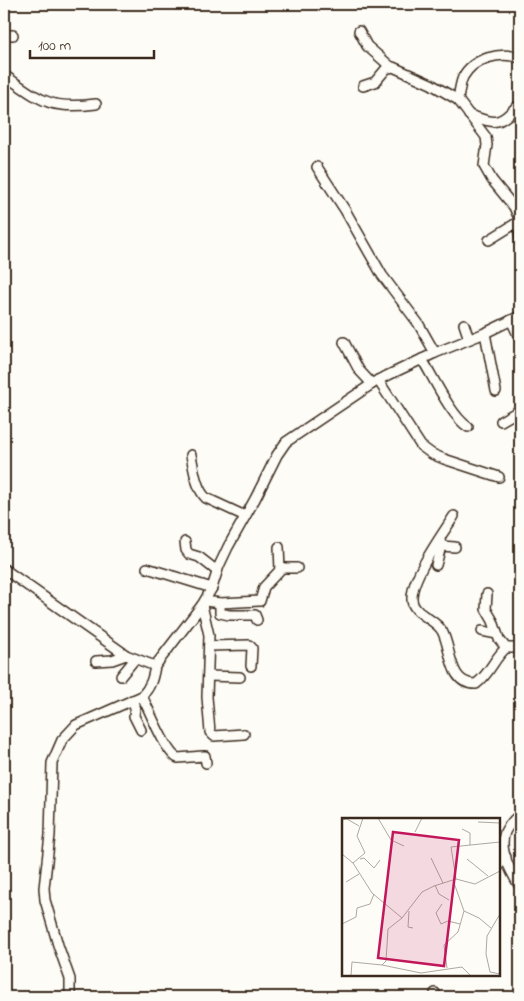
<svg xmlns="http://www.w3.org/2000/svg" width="524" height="1001" font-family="'Indie Flower',sans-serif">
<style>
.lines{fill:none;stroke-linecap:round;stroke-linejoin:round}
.minor-casing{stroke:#3b2a1e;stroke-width:12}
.minor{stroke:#fdfcf7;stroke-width:9}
.inset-road{fill:none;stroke:#afa8a0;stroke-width:1}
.view{fill:#c2185b;fill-opacity:0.15;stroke:#c2185b;stroke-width:2.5}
.inset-edge{fill:none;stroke:#3b2a1e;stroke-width:2.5}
</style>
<rect width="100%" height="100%" fill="#fdfcf7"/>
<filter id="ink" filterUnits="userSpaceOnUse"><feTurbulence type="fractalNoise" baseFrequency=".02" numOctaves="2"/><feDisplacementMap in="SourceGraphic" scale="10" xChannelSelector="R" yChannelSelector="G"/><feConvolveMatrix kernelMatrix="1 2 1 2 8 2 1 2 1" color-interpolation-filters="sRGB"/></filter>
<g filter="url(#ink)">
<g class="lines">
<g class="minor-casing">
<g id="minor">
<path d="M359,31L367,46L391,67"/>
<path d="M4,35H13"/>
<path d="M520,58C501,51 473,58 463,77C460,84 459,93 458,100L486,137L487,145L484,166L492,180L514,207L518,216L520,239"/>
<path d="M4,75C41,100 48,110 96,104"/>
<path d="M363,86L375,82L386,69L393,67L431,84L458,100"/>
<path d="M469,115C493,122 497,128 516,107"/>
<path d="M317,167L345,210L382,275L418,323L435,353"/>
<path d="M489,240L518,222"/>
<path d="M511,320L520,339"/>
<path d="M464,324L469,339"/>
<path d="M485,333L496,391"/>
<path d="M344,342L359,370L372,384"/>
<path d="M422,359C433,377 451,416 468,427"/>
<path d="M378,380L421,446L432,454L444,459L499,477"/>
<path d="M501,421L520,410"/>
<path d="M191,455C194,470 196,488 206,498L245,516"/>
<path d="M454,516C442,535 412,576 412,598C411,614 435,618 442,631C452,648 448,685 476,684C490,674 494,658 506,648H520"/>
<path d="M185,542L186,550L189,554L199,557L217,571"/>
<path d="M441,546L455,547"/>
<path d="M436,565L441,546L440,539"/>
<path d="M147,568L212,588"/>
<path d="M280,568H297"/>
<path d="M4,569L126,655L155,666L202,605L212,588L219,566L228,547L255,499L277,455L286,442L378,380L435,353L485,333L520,316"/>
<path d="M487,594L486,609L493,621L499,639L506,648"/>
<path d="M205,601L220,603L260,601L264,587L280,570L279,547"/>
<path d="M220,603V613L229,615H255L257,620"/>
<path d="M202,605L209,635L207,697L210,732L214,736L244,734"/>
<path d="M482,631L497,634"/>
<path d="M209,646L249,645L252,648L251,666"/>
<path d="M96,661L112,660L126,655"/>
<path d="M121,676L135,659"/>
<path d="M208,676L240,677"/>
<path d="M142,696C149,709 166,754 178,758L203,756H205L206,763"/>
<path d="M132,700L135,707L134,716L141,730"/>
<path d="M520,814C515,819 508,825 505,832C498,850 511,872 520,887"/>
<path d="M514,820L520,831"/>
<path d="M498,866L506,857"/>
<path d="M435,993L436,997"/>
<path d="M70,997V979L58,945L45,900L44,888L50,835L52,763L62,740L76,725L142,696C151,686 153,678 155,666"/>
</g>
</g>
<use href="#minor" class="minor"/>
</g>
</g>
<g transform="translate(342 818)">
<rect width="158" height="158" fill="#fdfcf7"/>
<path class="inset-road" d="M36,0L49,22L62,28M0,2L5,1L17,8M136,4L158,5M120,11L128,15V27M73,14L80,0M0,36L11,45L30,75L60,100L80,74L92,68L114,61L133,66L158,53M89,40L101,65M18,41L22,40L32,50L38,42M125,41L146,58M11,45L23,35L15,18L21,0M114,61L109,29L158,24M111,62L122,93L137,100L149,110M4,64L17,56M93,67L97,76L107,82M100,86L94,95L99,106L106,103L118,106M67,93L66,109L71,110M158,96L145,118L144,136L148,154L158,156M0,106L14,99L15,90L28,86L32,76M40,147L79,155L120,149L128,157M105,150L102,127L116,114L122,93M9,157L10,144L40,147L44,143L46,111L60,100"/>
<path class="view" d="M51,14L117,22L102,148L36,140Z"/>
<rect width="158" height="158" class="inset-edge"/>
</g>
<rect width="524" height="1001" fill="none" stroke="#fdfcf7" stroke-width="20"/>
<rect x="10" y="10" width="504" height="981" fill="none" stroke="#3b2a1e" stroke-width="2" filter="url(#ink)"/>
<path d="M30 50v8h124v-8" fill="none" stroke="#3b2a1e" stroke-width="2.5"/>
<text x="38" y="50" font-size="15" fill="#3b2a1e" stroke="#fdfcf7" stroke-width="4" paint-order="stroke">100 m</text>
</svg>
